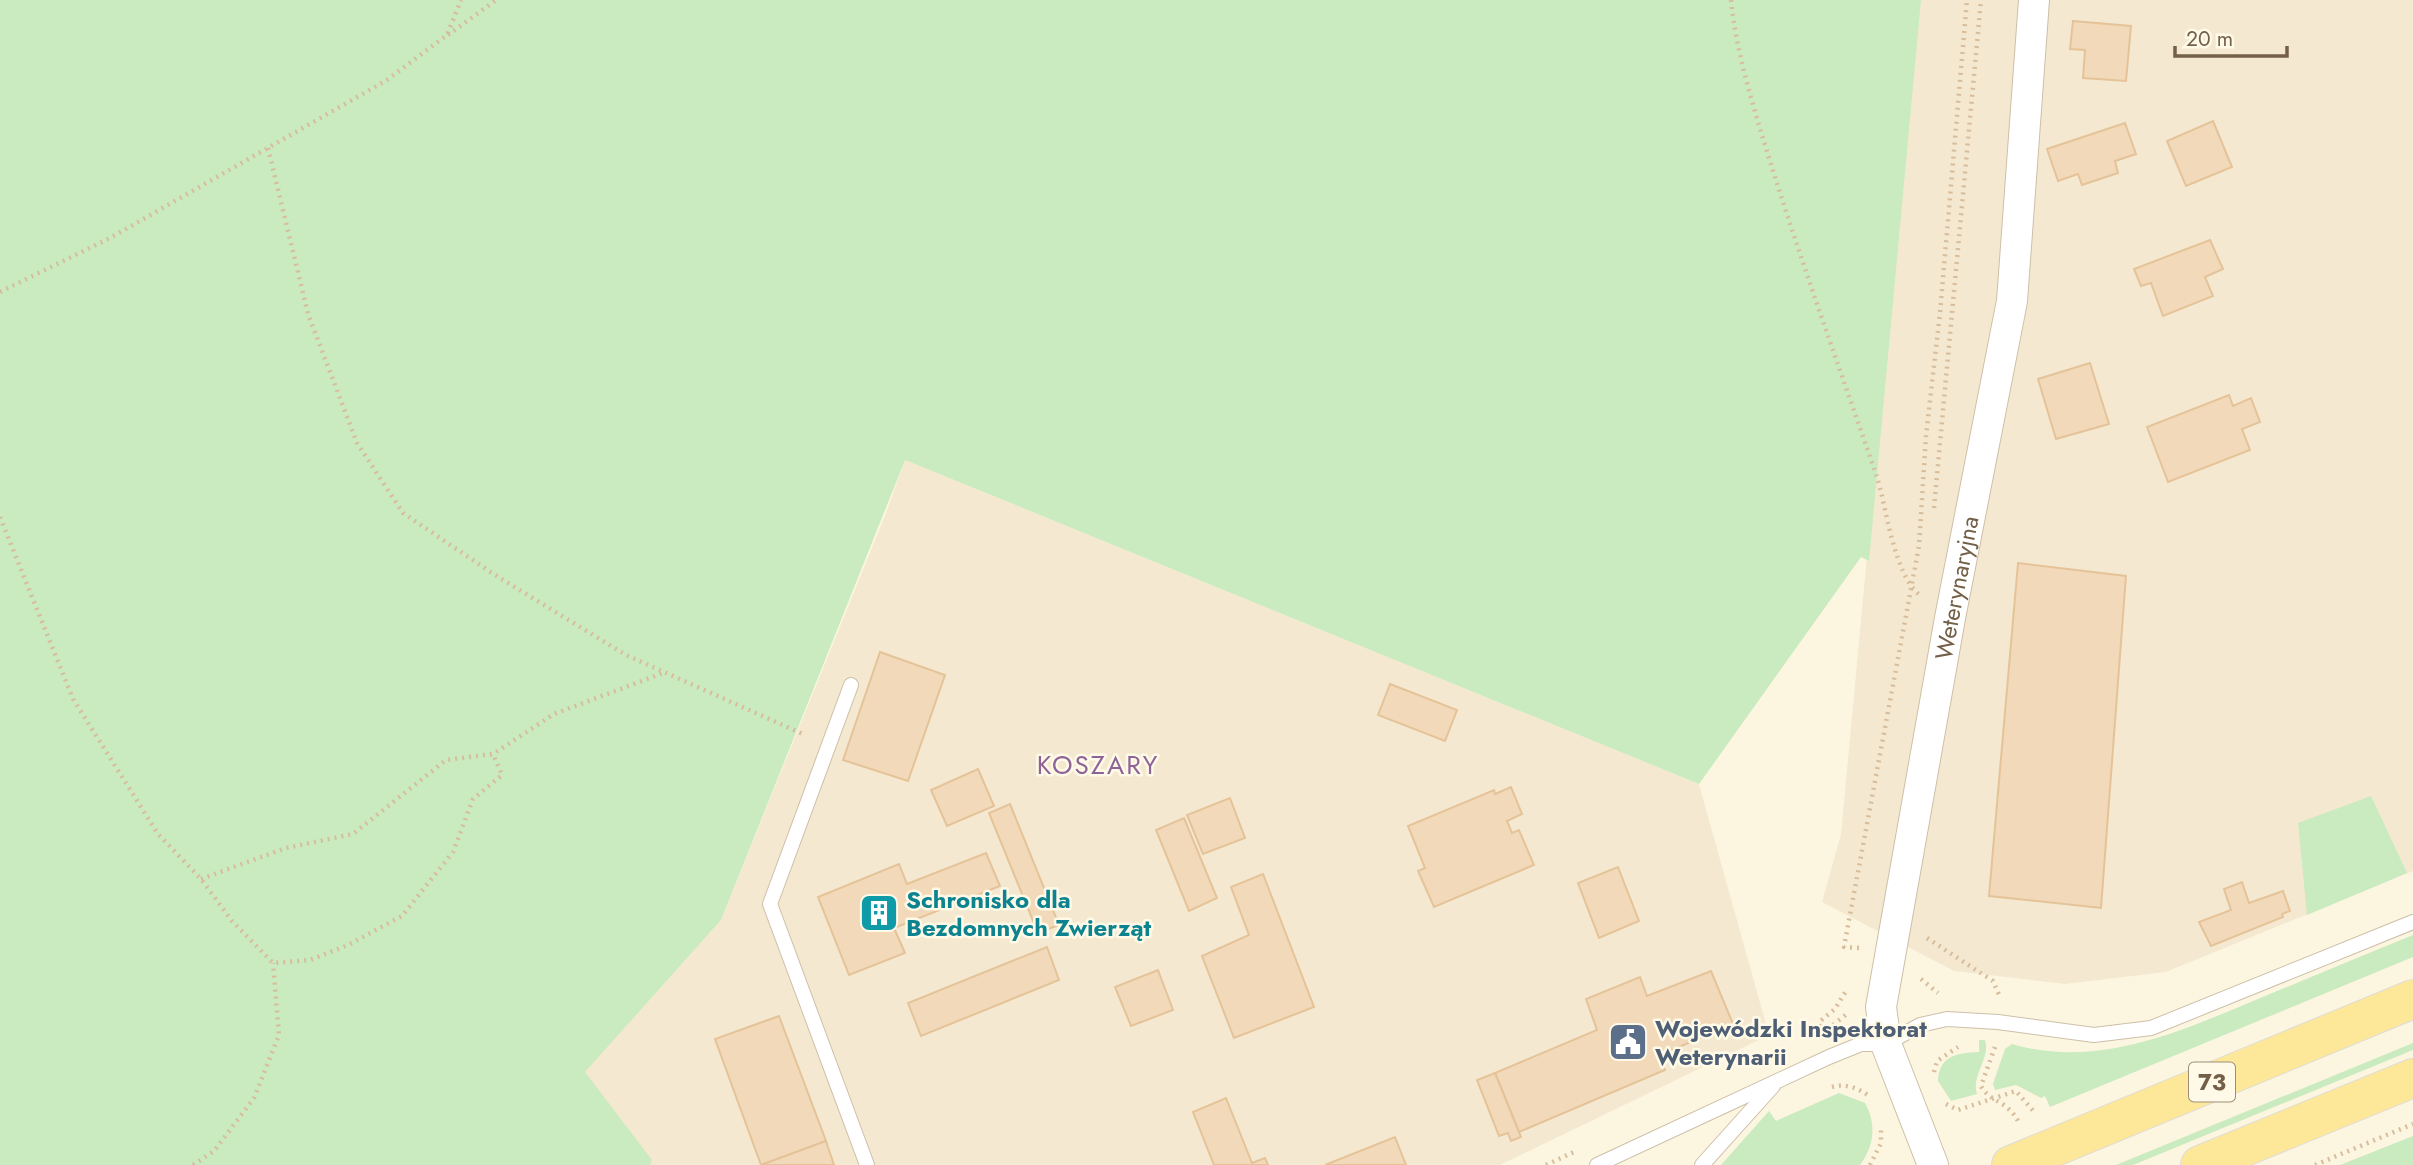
<svg xmlns="http://www.w3.org/2000/svg" width="2413" height="1165" font-family="Jost,sans-serif">
<style>
.residential{fill:#f4e9d0}
.green{fill:#caeac0}
.building{fill:#f2d9b9;stroke:#e5c399;stroke-width:2}
.lines{fill:none;stroke-linecap:round;stroke-linejoin:round}
.lane-casing{stroke:#cebfa8;stroke-width:16}
.street-casing{stroke:#cebfa8;stroke-width:32}
.primary-casing{stroke:#e0dcd7;stroke-width:40}
.path{stroke:#d7bd9c;stroke-width:4.5;stroke-dasharray:2 5;stroke-linecap:butt}
.lane{stroke:#fff;stroke-width:14}
.street{stroke:#fff;stroke-width:30}
.primary{stroke:#fce898;stroke-width:38}
.labels{text-anchor:middle;dominant-baseline:central;stroke-width:5;stroke-linejoin:round;paint-order:stroke}
.shield{fill:#fffae8;stroke:#9e8e78;stroke-width:2}
.shield-label{font-size:23px;font-weight:bold;fill:#745f48}
.street-label{font-size:24px;fill:#745f48;stroke:#fffae8}
.culture-label{font-size:24px;font-weight:bold;fill:#0d838f;stroke:#fffae8;text-anchor:start}
.service-label{font-size:24px;font-weight:bold;fill:#4e5e75;stroke:#fffae8;text-anchor:start}
.neighbourhood-label{font-size:26px;letter-spacing:2px;fill:#8f6398;stroke:#fffae8}
</style>
<rect width="100%" height="100%" fill="#fcf6e1"/>
<g class="residential">
<path d="M1919,0H2413V871L2166,972L2065,984L1954,971L1822,902L1841,834Z"/>
<path d="M905,460L1699,784L1769,1035L1500,1165H650L651,1160L584,1072L721,920L886,513Z"/>
</g>
<g class="green">
<path d="M0,0H1921L1869,561L1861,557L1699,784L905,460L721,920L585,1072L652,1160L650,1165H0Z"/>
<path d="M2371,796L2407,873L2307,915L2298,823Z"/>
<path d="M2413,935V957L2050,1107L2045,1096L2041,1098L2016,1085L1995,1090L1993,1084L2005,1049L2012,1044C2100,1070 2186,1029 2265,996C2314,976 2364,955 2413,935Z"/>
<path d="M1979,1040H1985C1991,1058 1971,1075 1977,1094L1951,1101L1938,1081C1939,1055 1958,1053 1979,1052Z"/>
<path d="M2413,1043V1050L2133,1165H2116Z"/>
<path d="M1839,1093L1865,1103C1877,1124 1874,1146 1860,1165H1721L1769,1111L1776,1121Z"/>
<path d="M2413,1136V1165H2340Z"/>
</g>
<g class="building">
<path d="M2073,21L2131,26L2126,81L2083,78L2085,50L2070,49Z"/>
<path d="M2213,121L2232,167L2186,186L2167,141Z"/>
<path d="M2125,123L2136,154L2115,161L2118,173L2082,185L2078,174L2058,181L2047,149Z"/>
<path d="M2210,240L2223,269L2205,277L2213,296L2163,316L2151,283L2141,286L2134,269Z"/>
<path d="M2090,363L2109,424L2056,439L2038,379Z"/>
<path d="M2229,395L2233,406L2251,398L2260,422L2242,429L2250,450L2168,482L2147,427Z"/>
<path d="M2018,563L2126,576L2101,908L1989,896Z"/>
<path d="M880,652L945,675L908,781L843,760Z"/>
<path d="M1390,684L1457,710L1445,741L1378,715Z"/>
<path d="M978,769L994,806L947,826L931,790Z"/>
<path d="M1511,787L1522,814L1507,821L1512,833L1519,830L1534,865L1434,907L1418,871L1425,868L1408,826L1494,790L1495,794Z"/>
<path d="M1230,798L1245,838L1203,854L1187,815Z"/>
<path d="M1010,804L1059,925L1038,933L989,813Z"/>
<path d="M1184,818L1217,898L1189,911L1156,830Z"/>
<path d="M986,853L1000,886L894,928L905,953L849,975L818,897L899,864L907,884Z"/>
<path d="M1618,867L1639,921L1599,938L1578,883Z"/>
<path d="M1263,874L1314,1007L1234,1038L1202,956L1249,935L1231,887Z"/>
<path d="M2242,882L2249,903L2283,891L2290,911L2282,914L2283,917L2211,946L2199,922L2231,910L2224,889Z"/>
<path d="M1047,947L1059,980L921,1036L908,1003Z"/>
<path d="M1158,970L1173,1010L1131,1026L1115,987Z"/>
<path d="M1711,971L1733,1024L1660,1055L1665,1070L1519,1132L1495,1073L1597,1030L1586,999L1640,977L1647,996Z"/>
<path d="M779,1016L826,1141L761,1165L715,1039Z"/>
<path d="M1495,1073L1521,1137L1511,1141L1508,1133L1499,1136L1477,1080Z"/>
<path d="M1226,1098L1252,1163L1265,1158L1268,1165H1214L1193,1112Z"/>
<path d="M1395,1137L1406,1165H1325Z"/>
<path d="M826,1141L834,1165H761Z"/>
</g>
<g class="lines">
<g class="lane-casing">
<g id="lane">
<path d="M851,685L770,904L867,1165"/>
<path d="M1597,1165L1829,1057L1861,1044H1886L1920,1025L1947,1019L1998,1022L2094,1035L2151,1028L2413,922"/>
<path d="M1702,1165L1773,1086"/>
</g>
</g>
<g class="street-casing">
<g id="street">
<path id="s1" d="M1933,1165L1886,1044L1881,1007L1950,618L2012,301L2034,0"/>
</g>
</g>
<g class="primary-casing">
<g id="primary">
<path d="M2011,1165L2413,999"/>
<path d="M2200,1165L2413,1078"/>
</g>
</g>
<g class="path">
<path d="M1731,0C1737,58 1756,115 1773,171C1805,272 1841,373 1876,474C1887,507 1893,575 1921,596"/>
<path d="M448,35L496,0"/>
<path d="M268,148L308,314L357,443L403,513L495,575L626,655L805,735"/>
<path d="M0,292L110,238L387,80L447,35L461,0"/>
<path d="M1934,508L1981,0"/>
<path d="M0,517L73,699L158,834L201,879L232,921L273,963L310,960L348,945L402,916L453,852L473,799L502,775L493,754"/>
<path d="M201,879L286,848L353,834L446,760L493,754L554,714L663,673"/>
<path d="M1927,938L1993,981L2000,997"/>
<path d="M1859,948L1844,947L1919,546L1926,436L1940,313L1967,0"/>
<path d="M1921,979L1938,993"/>
<path d="M1833,1025L1848,1013"/>
<path d="M1820,1033L1819,1022L1835,1009L1846,991"/>
<path d="M1995,1047L1981,1086C1991,1104 2007,1099 2019,1123"/>
<path d="M1934,1072L1937,1061L1958,1047"/>
<path d="M1832,1087C1845,1083 1858,1088 1869,1096"/>
<path d="M1946,1104L1958,1110L2016,1091L2035,1113"/>
<path d="M193,1165L214,1151L254,1098L279,1035L273,963"/>
<path d="M1546,1165L1574,1152"/>
<path d="M1870,1165L1881,1143V1130"/>
<path d="M2315,1165L2413,1124"/>
</g>
<use href="#lane" class="lane"/>
<use href="#street" class="street"/>
<use href="#primary" class="primary"/>
</g>
<defs>
<g id="building-square" transform="scale(2.0125)"><rect x="-9" y="-9" width="18" height="18" rx="4" fill="#0f9aa8" stroke="#fffae8"/><path d="M-4-6H4V6H1V3H-1V6H-4ZM-2.5-4.3h1.7v1.8h-1.7ZM.8-4.3h1.7v1.8H.8ZM-2.5-1h1.7V.8h-1.7ZM.8-1h1.7V.8H.8Z" fill="#fff"/></g>
<g id="civic-square" transform="scale(2.0125)"><rect x="-9" y="-9" width="18" height="18" rx="4" fill="#5c6f8a" stroke="#fffae8"/><path d="M-.6-6.5H3V-4.5H.6V-3L4-1V1h2V6H-6V1h2V-1L-.6-3ZM-1.2 2.5V6h2.4V2.5Z" fill="#fff"/></g>
</defs>
<g fill-rule="evenodd">
<use href="#building-square" x="879" y="913"/>
<use href="#civic-square" x="1628" y="1042"/>
</g>
<g class="labels">
<rect class="shield" x="2189" y="1062.5" width="46" height="39" rx="5"/>
<g class="shield-label">
<text x="2212" y="1082">73</text>
</g>
<g class="street-label">
<text stroke="none"><textPath href="#s1" startOffset="593">Weterynaryjna</textPath></text>
</g>
<g class="culture-label">
<text x="906" y="899">Schronisko dla<tspan x="906" dy="28">Bezdomnych Zwierząt</tspan></text>
</g>
<g class="service-label">
<text x="1655" y="1028">Wojewódzki Inspektorat<tspan x="1655" dy="28">Weterynarii</tspan></text>
</g>
<g class="neighbourhood-label">
<text x="1098" y="765">KOSZARY</text>
</g>
</g>
<path d="M2175 46v10h112v-10" fill="none" stroke="#745f48" stroke-width="3.5"/>
<text x="2186" y="46" font-size="21" fill="#745f48" stroke="#fffae8" stroke-width="5" paint-order="stroke">20 m</text>
</svg>
